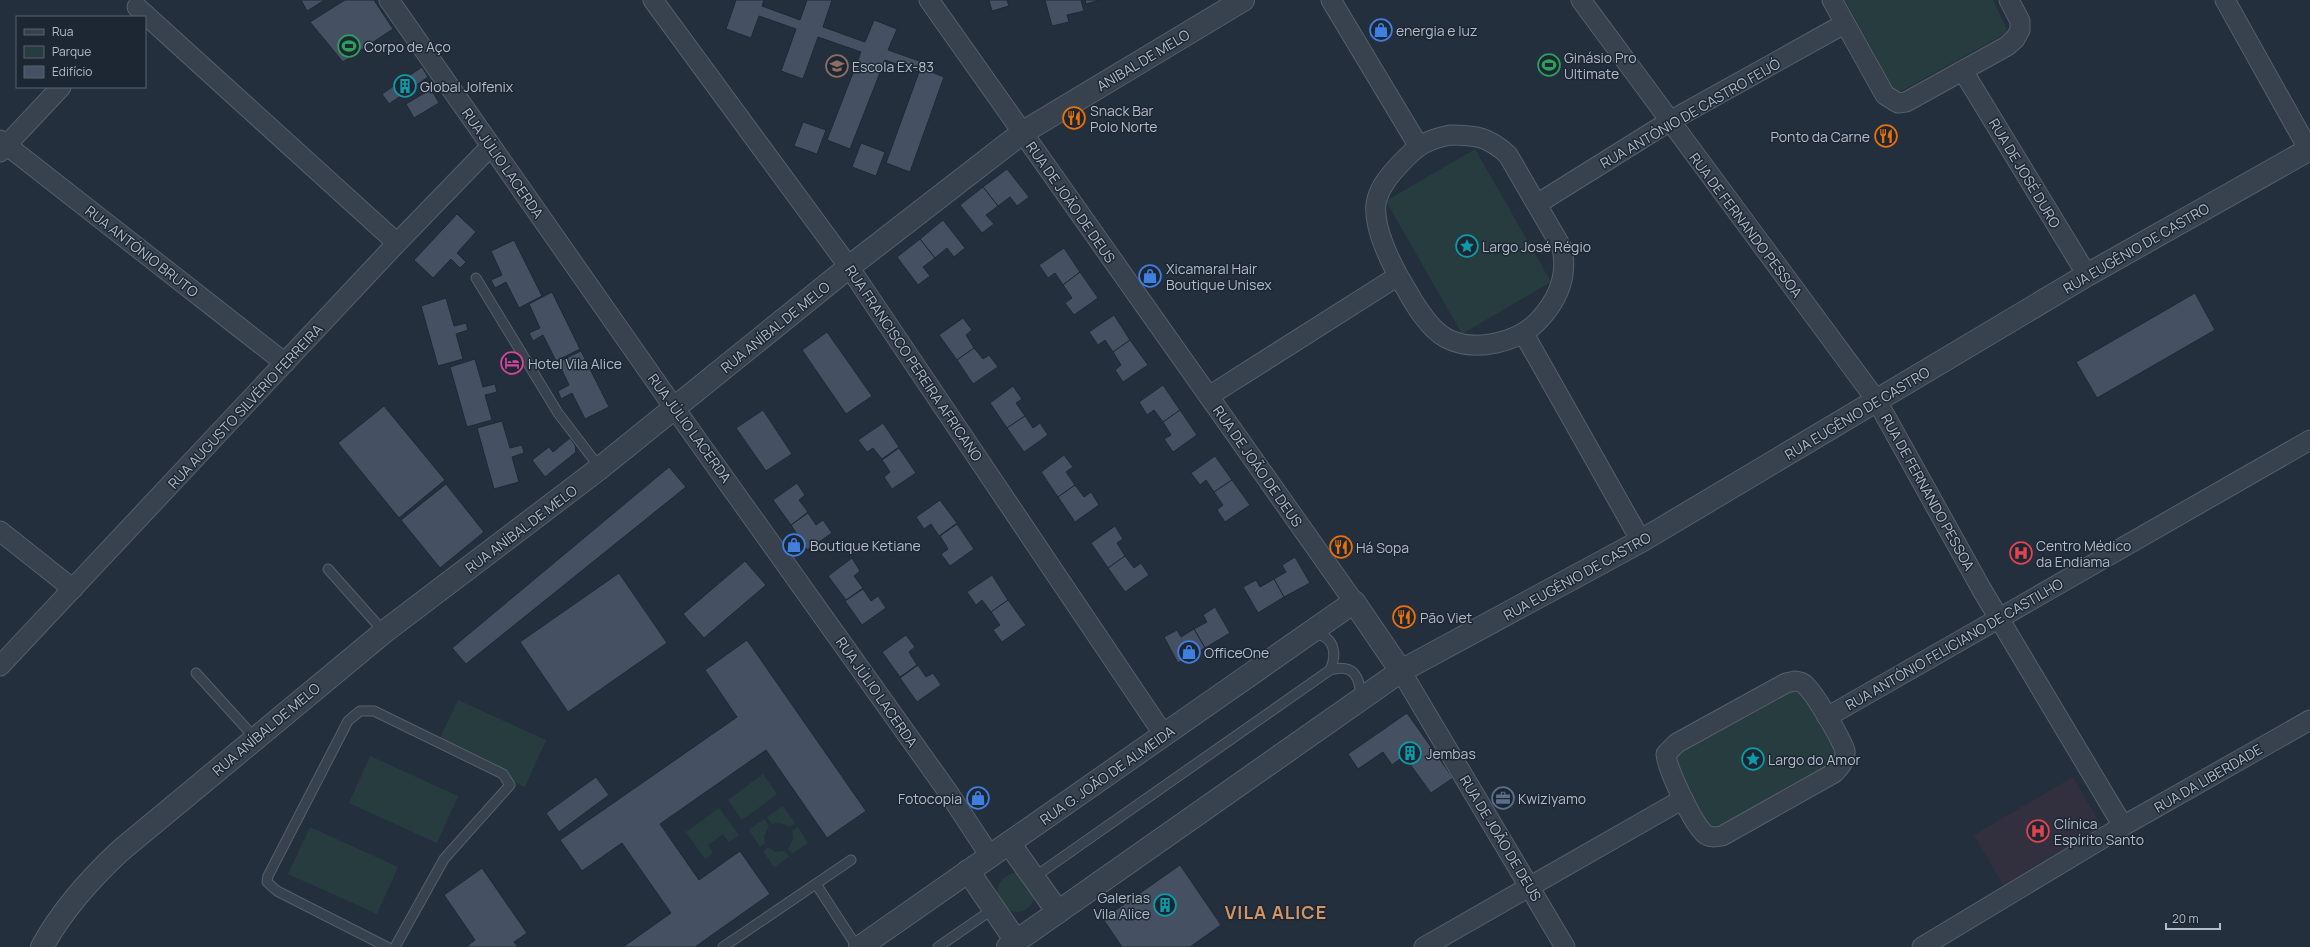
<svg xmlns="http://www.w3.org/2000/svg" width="2310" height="947" font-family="Manrope,sans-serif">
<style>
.medical{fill:#32303f}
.green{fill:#263c3f}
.building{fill:#455162;stroke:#1f2835}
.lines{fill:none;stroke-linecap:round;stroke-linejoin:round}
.service-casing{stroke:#565f6c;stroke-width:11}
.minor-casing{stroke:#565f6c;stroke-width:21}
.tertiary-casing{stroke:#565f6c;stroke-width:24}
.service{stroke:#38414e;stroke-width:9}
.minor{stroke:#38414e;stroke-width:19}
.tertiary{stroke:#38414e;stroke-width:22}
.labels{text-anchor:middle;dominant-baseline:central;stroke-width:3;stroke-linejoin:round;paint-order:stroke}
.poi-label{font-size:14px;fill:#b4bcc9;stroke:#1d2633;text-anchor:start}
.street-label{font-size:14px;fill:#b4bcc9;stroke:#1d2633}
.district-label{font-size:18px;font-weight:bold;letter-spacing:1px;fill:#d59563;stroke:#1d2633}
</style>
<rect width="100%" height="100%" fill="#242f3e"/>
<path class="medical" d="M2073,777L2102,827L2003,885L1974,835Z"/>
<g class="green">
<path d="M1845,0H1993L2008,32L1896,94Z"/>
<path d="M1475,149L1551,282L1462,334L1386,201Z"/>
<path d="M1797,684L1839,758L1711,833L1667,755Z"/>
<path d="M458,700L546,740L525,787L436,746Z"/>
<path d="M370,756L458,796L437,843L349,803Z"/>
<path d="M763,774L777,794L742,820L728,800Z"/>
<path d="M783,806L795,823L789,827L780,823L772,824L767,817Z"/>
<path d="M719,808L739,835L729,842L723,834L708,845L713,853L705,859L686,832Z"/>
<path d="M764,819L769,826L764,836L765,843L760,847L749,830Z"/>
<path d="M310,827L398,867L377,914L288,874Z"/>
<path d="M798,827L808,843L792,854L788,849L793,839L792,831Z"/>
<path d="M768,847L775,852L785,851L789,857L774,867L763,851Z"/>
<path d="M1013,873H1019L1035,898C1018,935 974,889 1013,873Z"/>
</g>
<g class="building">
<path d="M301,0H325L307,11Z"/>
<path d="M345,0H374L393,29L343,62L310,22Z"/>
<path d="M736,0H764L762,6L800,20L807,0H832L823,27L865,42L874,20L897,29L888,50L931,65L929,71L944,77L910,172L886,163L919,72L885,60L850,149L827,140L861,52L818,37L803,79L781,71L796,29L759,16L751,38L726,29Z"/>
<path d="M989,0H1007L1009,6L992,11Z"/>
<path d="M1045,0H1081L1084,11L1067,15L1069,22L1052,26Z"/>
<path d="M1085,0H1100L1086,4Z"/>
<path d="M422,67L428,77L389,104L382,94Z"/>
<path d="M431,89L439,103L414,118L406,104Z"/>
<path d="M803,122L826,130L817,154L794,146Z"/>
<path d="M861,143L885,152L876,176L852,167Z"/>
<path d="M1007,169L1029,197L1017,206L1010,197L998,206L983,187Z"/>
<path d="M983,187L998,206L986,215L994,224L982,233L960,205Z"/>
<path d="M457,214L476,232L457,253L466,262L460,268L451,259L433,278L414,260Z"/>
<path d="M943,220L965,248L954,257L947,248L935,258L920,239Z"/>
<path d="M920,239L935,258L923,267L930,276L918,285L897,257Z"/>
<path d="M514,240L542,296L519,308L506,282L495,288L491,280L502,275L491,251Z"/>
<path d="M1064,248L1080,272L1063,285L1055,273L1048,278L1039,265Z"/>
<path d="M1080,272L1098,298L1074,315L1065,303L1072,298L1063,285Z"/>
<path d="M552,292L580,349L556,361L543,335L533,341L529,333L540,328L529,304Z"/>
<path d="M2195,293L2215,330L2097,398L2076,362Z"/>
<path d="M446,298L454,326L466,323L468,330L456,334L463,359L438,366L421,306Z"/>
<path d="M1114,315L1130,340L1113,352L1105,340L1098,345L1089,332Z"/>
<path d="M963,318L972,330L966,335L974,348L957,360L939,335Z"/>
<path d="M827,332L872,396L846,414L802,350Z"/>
<path d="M1130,340L1148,365L1123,382L1115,370L1121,365L1113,352Z"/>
<path d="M974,348L983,359L989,355L998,367L973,384L957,360Z"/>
<path d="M581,351L609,407L585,419L572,393L561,399L558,391L569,385L558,362Z"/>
<path d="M475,359L483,387L495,384L497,392L485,395L492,420L467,427L450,367Z"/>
<path d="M1163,385L1180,410L1163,422L1154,410L1147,415L1139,402Z"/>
<path d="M1013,386L1022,399L1016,403L1025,416L1007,428L990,403Z"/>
<path d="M384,406L445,480L399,518L338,443Z"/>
<path d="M763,410L792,454L766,471L736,428Z"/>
<path d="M1180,410L1197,435L1173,452L1164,439L1171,435L1163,422Z"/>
<path d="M1025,416L1033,428L1040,423L1048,435L1024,452L1007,428Z"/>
<path d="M502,421L510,448L522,445L524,453L512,457L519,482L494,489L477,428Z"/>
<path d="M883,423L899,447L882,459L873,448L867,452L858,440Z"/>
<path d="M570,438L575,445L576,452L545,477L532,460L549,447L553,452Z"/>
<path d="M899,448L916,473L892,489L884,477L890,472L882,460Z"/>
<path d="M1064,455L1073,467L1066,472L1075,485L1058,497L1041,472Z"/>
<path d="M1215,456L1232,480L1214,492L1206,480L1200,485L1191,473Z"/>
<path d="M669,467L686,487L466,664L452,648Z"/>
<path d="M1232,480L1250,505L1225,522L1217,510L1223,505L1214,492Z"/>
<path d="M797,483L805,495L799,500L808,512L791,525L773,500Z"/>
<path d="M446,484L484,532L440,568L401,520Z"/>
<path d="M1075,485L1084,497L1091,492L1099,505L1075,522L1058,497Z"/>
<path d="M940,500L957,523L939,536L931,524L924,529L916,517Z"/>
<path d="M808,513L816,525L823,520L832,533L807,550L791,525Z"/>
<path d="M957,524L974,549L950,566L941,554L948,549L940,536Z"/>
<path d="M1115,526L1123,539L1117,543L1125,556L1108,568L1091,543Z"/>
<path d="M1125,556L1134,568L1141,563L1149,575L1125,592L1108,568Z"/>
<path d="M1295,557L1310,583L1284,597L1274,579L1286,572L1282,565Z"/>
<path d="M852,558L860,571L854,576L863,588L846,600L828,576Z"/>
<path d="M745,561L766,585L704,638L683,614Z"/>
<path d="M619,573L667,643L568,712L520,642Z"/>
<path d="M992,575L1008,600L991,612L982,600L976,605L967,592Z"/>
<path d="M1274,579L1284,597L1258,613L1243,587L1256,580L1260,587Z"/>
<path d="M863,589L871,601L878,596L886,608L862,625L845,601Z"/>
<path d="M1008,600L1026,625L1002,642L993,630L1000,625L991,612Z"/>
<path d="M1215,607L1230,633L1205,648L1194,629L1207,622L1203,615Z"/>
<path d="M1194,629L1205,648L1178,663L1164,637L1177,630L1181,637Z"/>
<path d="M906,635L915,647L909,652L917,665L900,677L882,652Z"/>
<path d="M747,640L866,811L827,838L766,750L660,824L699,880L740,851L770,894L695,947H623L671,913L622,843L582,871L560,840L737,717L705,670Z"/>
<path d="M918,665L926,677L933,673L941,685L917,702L900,678Z"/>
<path d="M1407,713L1453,778L1431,793L1404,756L1392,765L1383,752L1358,769L1348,754Z"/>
<path d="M596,777L609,795L559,832L546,813Z"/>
<path d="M1180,865L1221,925L1190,947H1122L1103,919Z"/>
<path d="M482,868L527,933L514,942L518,947H466L475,940L444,895Z"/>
</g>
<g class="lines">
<g class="service-casing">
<g id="service">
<path d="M476,278L558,413L600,468"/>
<path d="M328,569L384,632"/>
<path d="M1313,633C1334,636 1338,653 1330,670"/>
<path d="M196,673L255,738"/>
<path d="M1033,878L1330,670C1354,663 1360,677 1361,698"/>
<path d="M816,884L857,947"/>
<path d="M387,947L277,891L267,882L268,876L348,721L360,711H374L503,774L510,785L444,859L395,947"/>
<path d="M723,947L851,860"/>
<path d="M938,947L993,909"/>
</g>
</g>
<g class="minor-casing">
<g id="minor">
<path d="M389,0L668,399L948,792L990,856"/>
<path d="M653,0L849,267L1164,735"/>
<path d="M929,0L1354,602"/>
<path d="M1331,0L1418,145"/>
<path d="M1581,0L1877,401L1982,590L2123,826"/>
<path d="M1832,0L1885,95L1898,103L1906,102L2007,46L2015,39L2020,30V21L2009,0"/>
<path d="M2225,0L2310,152"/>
<path d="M137,7L397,243"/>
<path d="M1963,71L2087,275"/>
<path d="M1450,135C1476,135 1489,137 1508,155L1562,248C1568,275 1559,298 1540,319C1519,343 1474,353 1446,338C1429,329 1415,305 1406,289C1393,268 1370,224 1377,199C1381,185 1390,175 1400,164C1417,146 1425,140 1450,135Z"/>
<path d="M0,140L285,363"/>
<path d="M0,152L61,87"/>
<path d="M1537,204L1670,121L1844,24"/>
<path d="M1524,334L1641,541"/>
<path d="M1209,396L1398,276"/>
<path d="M0,531L73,589"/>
<path d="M0,666L397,243L491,146"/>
<path d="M1401,671L1565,947"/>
<path d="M1795,681C1800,682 1803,682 1806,686C1815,694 1842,740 1845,751C1846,760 1840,767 1834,773L1722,836C1716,837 1710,838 1705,834C1693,824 1667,769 1666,754L1677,743L1786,683Z"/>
<path d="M1827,717L2310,440"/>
<path d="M1424,947L1683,799"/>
<path d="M1922,947L2123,826L2310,720"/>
</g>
</g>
<g class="tertiary-casing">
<g id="tertiary">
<path d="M1009,843L1058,912"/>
<path d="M968,871L1016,941"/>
<path d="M42,947C62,910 89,880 120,851L384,632L600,468L849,267L1022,133L1243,0"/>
<path d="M860,947L1354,602L1401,671"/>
<path d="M1008,947L1401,671L1641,541L2087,275L2310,149"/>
</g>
</g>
<use href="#service" class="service"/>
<use href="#minor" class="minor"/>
<use href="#tertiary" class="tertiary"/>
</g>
<defs>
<g id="shop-ring" transform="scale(1.15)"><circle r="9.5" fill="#1d2633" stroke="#3f7fe0" stroke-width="1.5"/><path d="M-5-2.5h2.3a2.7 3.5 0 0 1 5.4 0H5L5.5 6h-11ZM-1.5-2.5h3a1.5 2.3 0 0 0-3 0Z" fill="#3f7fe0"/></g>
<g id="stadium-ring" transform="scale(1.15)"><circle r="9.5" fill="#1d2633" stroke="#2e9e5b" stroke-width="1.5"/><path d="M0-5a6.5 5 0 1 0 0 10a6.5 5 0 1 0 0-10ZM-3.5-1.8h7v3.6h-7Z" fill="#2e9e5b"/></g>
<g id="school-ring" transform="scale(1.15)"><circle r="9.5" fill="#1d2633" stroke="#8d6e63" stroke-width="1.5"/><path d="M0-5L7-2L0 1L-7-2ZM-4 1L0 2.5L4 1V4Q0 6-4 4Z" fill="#8d6e63"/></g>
<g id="building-ring" transform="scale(1.15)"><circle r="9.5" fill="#1d2633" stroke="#0f9aa8" stroke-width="1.5"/><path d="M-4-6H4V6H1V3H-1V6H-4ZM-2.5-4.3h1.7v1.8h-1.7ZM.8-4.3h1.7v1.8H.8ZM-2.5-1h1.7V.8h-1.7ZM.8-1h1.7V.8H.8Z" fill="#0f9aa8"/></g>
<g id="restaurant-ring" transform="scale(1.15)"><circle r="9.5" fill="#1d2633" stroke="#e8710a" stroke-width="1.5"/><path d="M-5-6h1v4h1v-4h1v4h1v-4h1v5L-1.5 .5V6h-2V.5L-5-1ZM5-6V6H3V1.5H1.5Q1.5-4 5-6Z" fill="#e8710a"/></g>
<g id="sight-ring" transform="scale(1.15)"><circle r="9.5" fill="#1d2633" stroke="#0f9aa8" stroke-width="1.5"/><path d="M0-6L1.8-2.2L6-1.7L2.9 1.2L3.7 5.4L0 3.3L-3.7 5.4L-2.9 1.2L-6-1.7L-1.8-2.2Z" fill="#0f9aa8"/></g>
<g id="hotel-ring" transform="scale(1.15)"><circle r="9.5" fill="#1d2633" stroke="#d1479c" stroke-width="1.5"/><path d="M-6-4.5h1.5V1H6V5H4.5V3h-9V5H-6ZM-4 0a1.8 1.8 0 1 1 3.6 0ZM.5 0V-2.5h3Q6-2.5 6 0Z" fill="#d1479c"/></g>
<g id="hospital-ring" transform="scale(1.15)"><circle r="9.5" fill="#1d2633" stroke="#e0444e" stroke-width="1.5"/><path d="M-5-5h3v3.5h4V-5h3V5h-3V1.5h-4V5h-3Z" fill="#e0444e"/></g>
<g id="office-ring" transform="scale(1.15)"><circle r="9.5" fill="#1d2633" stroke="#5c6f8a" stroke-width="1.5"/><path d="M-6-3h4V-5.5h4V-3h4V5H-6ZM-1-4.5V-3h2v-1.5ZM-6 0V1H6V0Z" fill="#5c6f8a"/></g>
</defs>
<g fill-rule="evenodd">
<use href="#shop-ring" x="1381" y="30"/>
<use href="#stadium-ring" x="349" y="46"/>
<use href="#stadium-ring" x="1549" y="65"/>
<use href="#school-ring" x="837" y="66"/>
<use href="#building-ring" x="405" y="86"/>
<use href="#restaurant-ring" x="1074" y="118"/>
<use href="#restaurant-ring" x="1886" y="136"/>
<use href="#sight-ring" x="1467" y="246"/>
<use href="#shop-ring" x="1150" y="276"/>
<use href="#hotel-ring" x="512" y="363"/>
<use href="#shop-ring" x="794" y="545"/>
<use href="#restaurant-ring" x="1341" y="547"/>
<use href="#hospital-ring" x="2021" y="553"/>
<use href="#restaurant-ring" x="1404" y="617"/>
<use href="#shop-ring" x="1189" y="652"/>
<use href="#building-ring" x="1410" y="753"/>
<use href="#sight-ring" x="1753" y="759"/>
<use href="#shop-ring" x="978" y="798"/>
<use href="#office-ring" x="1503" y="798"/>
<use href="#hospital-ring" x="2038" y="831"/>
<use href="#building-ring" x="1165" y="905"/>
</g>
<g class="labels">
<g class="poi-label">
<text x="1396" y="30">energia e luz</text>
<text x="364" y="46">Corpo de Aço</text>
<text x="1564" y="57">Ginásio Pro<tspan x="1564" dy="16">Ultimate</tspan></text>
<text x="852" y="66">Escola Ex-83</text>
<text x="420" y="86">Global Jolfenix</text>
<text x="1090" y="110">Snack Bar<tspan x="1090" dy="16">Polo Norte</tspan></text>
<text x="1870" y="136" text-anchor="end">Ponto da Carne</text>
<text x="1482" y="246">Largo José Régio</text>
<text x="1166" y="268">Xicamaral Hair<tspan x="1166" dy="16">Boutique Unisex</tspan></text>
<text x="528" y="363">Hotel Vila Alice</text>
<text x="810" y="545">Boutique Ketiane</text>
<text x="2036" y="545">Centro Médico<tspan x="2036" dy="16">da Endiama</tspan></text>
<text x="1356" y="547">Há Sopa</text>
<text x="1420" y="617">Pão Viet</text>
<text x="1204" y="652">OfficeOne</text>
<text x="1426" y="753">Jembas</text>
<text x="1768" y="759">Largo do Amor</text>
<text x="962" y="798" text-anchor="end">Fotocopia</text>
<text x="1518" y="798">Kwiziyamo</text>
<text x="2054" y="823">Clínica<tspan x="2054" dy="16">Espírito Santo</tspan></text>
<text x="1150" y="897" text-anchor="end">Galerias<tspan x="1150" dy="16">Vila Alice</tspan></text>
</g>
<g class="street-label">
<text transform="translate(1143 60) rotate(-31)">ANIBAL DE MELO</text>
<text transform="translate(1690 113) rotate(-30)">RUA ANTÓNIO DE CASTRO FEIJÓ</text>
<text transform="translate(503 163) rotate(55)">RUA JÚLIO LACERDA</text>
<text transform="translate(2025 173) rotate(59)">RUA DE JOSÉ DURO</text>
<text transform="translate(1071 202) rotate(55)">RUA DE JOÃO DE DEUS</text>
<text transform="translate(1746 225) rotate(53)">RUA DE FERNANDO PESSOA</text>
<text transform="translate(2136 248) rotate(-30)">RUA EUGÊNIO DE CASTRO</text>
<text transform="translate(142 251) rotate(38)">RUA ANTÓNIO BRUTO</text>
<text transform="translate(775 327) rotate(-39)">RUA ANÍBAL DE MELO</text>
<text transform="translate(914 363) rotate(56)">RUA FRANCISCO PEREIRA AFRICANO</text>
<text transform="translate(245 406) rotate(-47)">RUA AUGUSTO SILVÉRIO FERREIRA</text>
<text transform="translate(1857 413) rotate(-31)">RUA EUGÊNIO DE CASTRO</text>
<text transform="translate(690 428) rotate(54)">RUA JÚLIO LACERDA</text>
<text transform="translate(1258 466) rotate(55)">RUA DE JOÃO DE DEUS</text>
<text transform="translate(1928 492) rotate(61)">RUA DE FERNANDO PESSOA</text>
<text transform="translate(521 529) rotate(-37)">RUA ANÍBAL DE MELO</text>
<text transform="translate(1577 576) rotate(-29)">RUA EUGÊNIO DE CASTRO</text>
<text transform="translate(1954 644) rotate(-30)">RUA ANTÓNIO FELICIANO DE CASTILHO</text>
<text transform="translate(877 692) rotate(55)">RUA JÚLIO LACERDA</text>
<text transform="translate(266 729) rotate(-40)">RUA ANÍBAL DE MELO</text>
<text transform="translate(1107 775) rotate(-35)">RUA G. JOÃO DE ALMEIDA</text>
<text transform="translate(2208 778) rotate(-30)">RUA DA LIBERDADE</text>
<text transform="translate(1501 838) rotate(59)">RUA DE JOÃO DE DEUS</text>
</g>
<g class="district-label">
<text x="1276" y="912">VILA ALICE</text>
</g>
</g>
<rect x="16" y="16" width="130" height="72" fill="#1d2633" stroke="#59626f"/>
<rect x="24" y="29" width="20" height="6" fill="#38414e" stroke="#59626f"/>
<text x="52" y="36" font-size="12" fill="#b4bcc9">Rua</text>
<rect x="24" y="46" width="20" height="12" fill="#263c3f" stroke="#59626f"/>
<text x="52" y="56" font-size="12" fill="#b4bcc9">Parque</text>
<rect x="24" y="66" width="20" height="12" fill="#455162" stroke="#59626f"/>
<text x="52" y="76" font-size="12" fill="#b4bcc9">Edifício</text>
<path d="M2166 923v6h54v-6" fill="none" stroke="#b4bcc9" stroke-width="2"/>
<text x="2172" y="923" font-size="12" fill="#b4bcc9" stroke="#1d2633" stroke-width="3" paint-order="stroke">20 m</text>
</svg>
